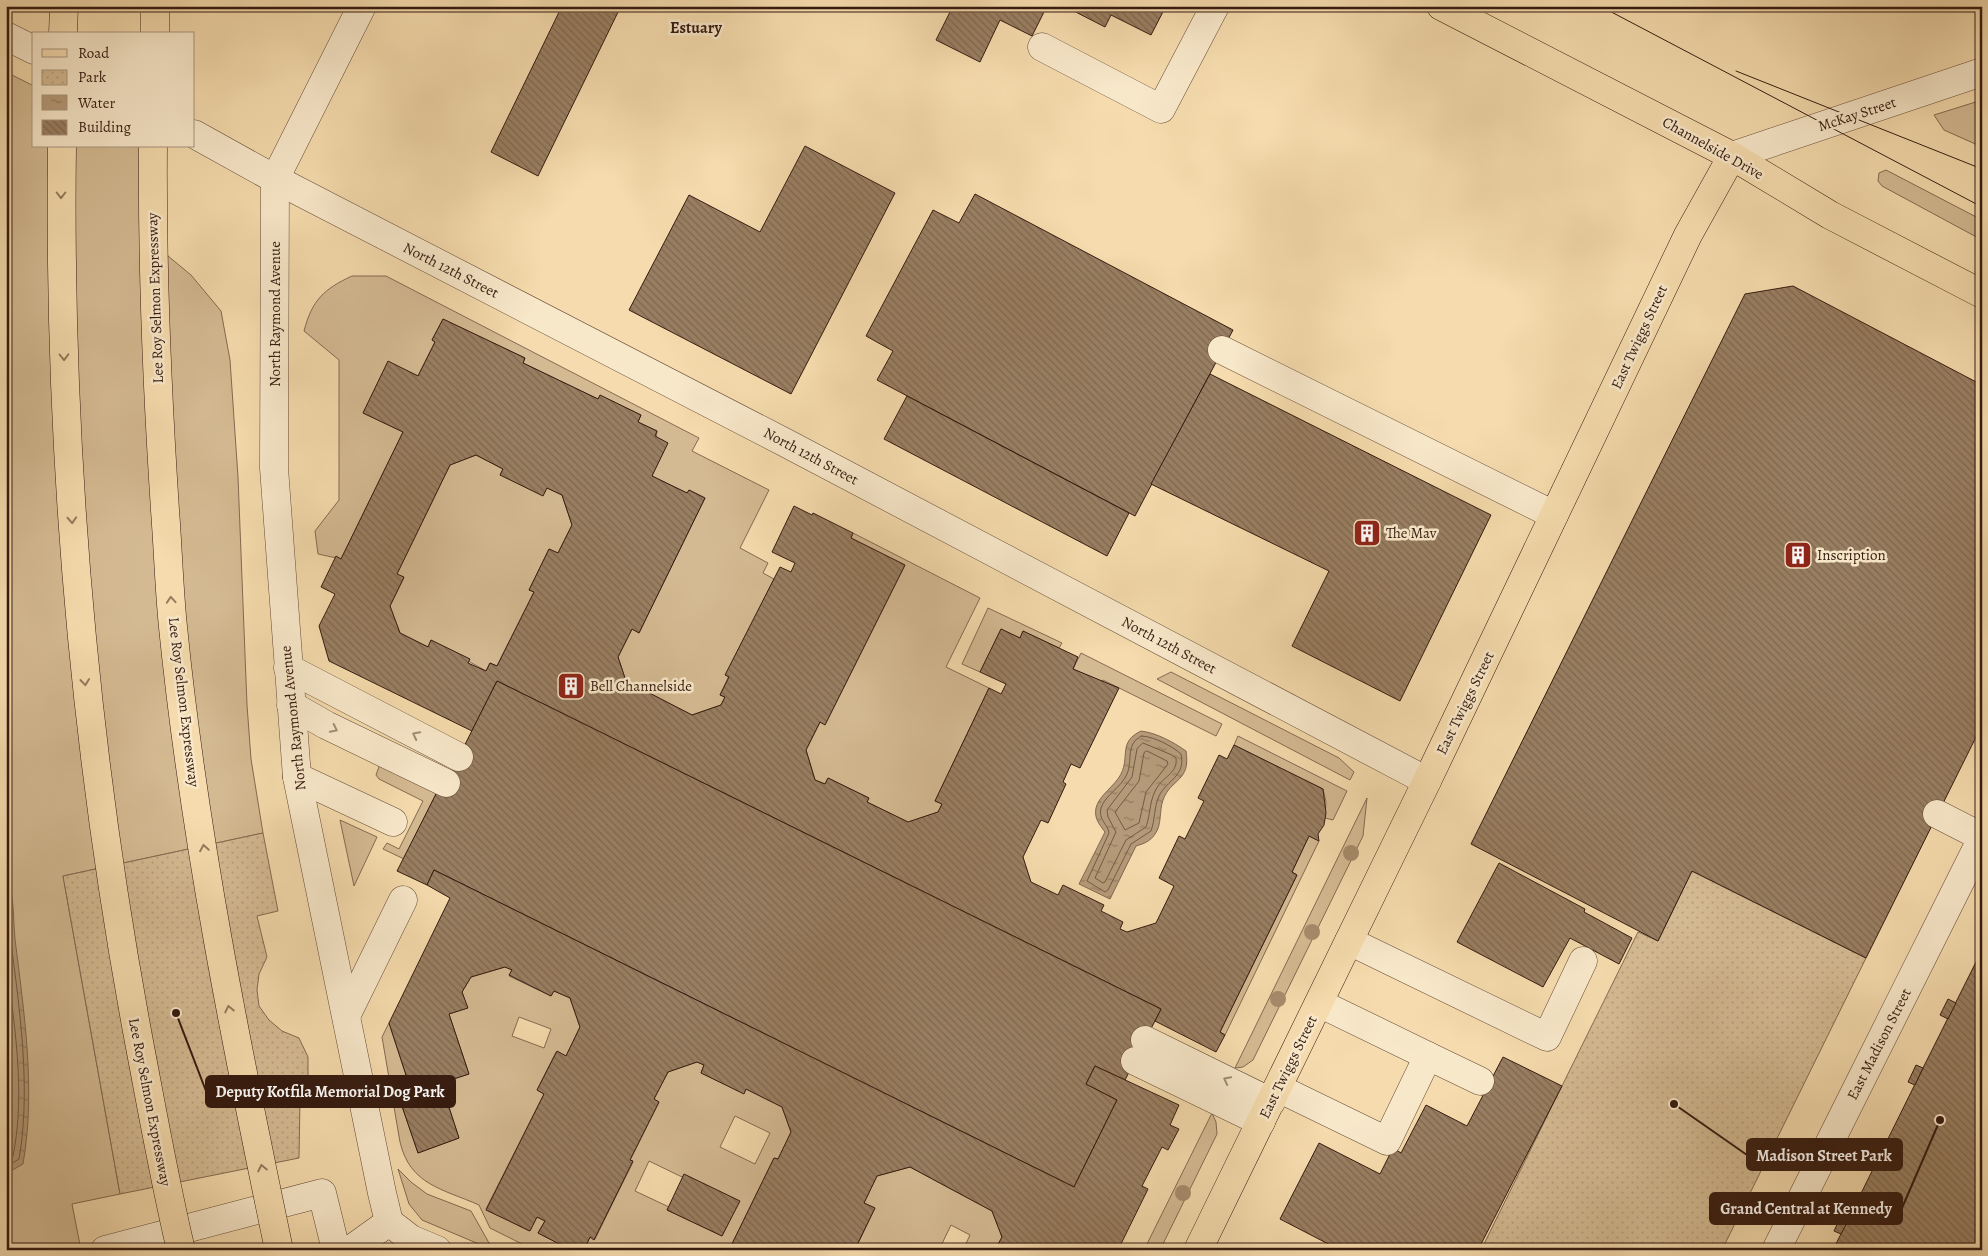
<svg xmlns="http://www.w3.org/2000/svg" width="1988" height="1256" font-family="Alegreya,serif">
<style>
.green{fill:#d4ba92;stroke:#846a51;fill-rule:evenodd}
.park{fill:url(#park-dots);stroke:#846a51}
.water{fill:url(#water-ripples);stroke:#81674e}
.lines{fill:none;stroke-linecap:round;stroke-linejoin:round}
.shore{stroke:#745a44;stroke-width:1}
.building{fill:url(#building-back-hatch);stroke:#351b10;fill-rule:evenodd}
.minor-casing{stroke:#654b37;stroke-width:29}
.major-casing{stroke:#351b10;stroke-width:29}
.highway-casing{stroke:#351b10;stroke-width:29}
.minor{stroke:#f8e8ca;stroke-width:28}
.major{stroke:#f5dbad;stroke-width:28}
.highway{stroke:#f5dbad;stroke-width:28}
.tram{stroke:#351b10;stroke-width:1}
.highway-bridge-casing{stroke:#351b10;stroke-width:29;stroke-linecap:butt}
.highway-bridge{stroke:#f5dbad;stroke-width:28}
.tree{fill:#a68c6c}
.oneway{stroke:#957b5e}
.oneway2{stroke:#a08c76}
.labels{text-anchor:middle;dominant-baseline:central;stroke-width:5;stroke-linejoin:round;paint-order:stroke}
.street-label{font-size:15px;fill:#351b10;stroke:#f8e8ca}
.poi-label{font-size:15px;fill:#351b10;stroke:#f8e8ca;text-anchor:start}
.neighbourhood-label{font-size:16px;font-weight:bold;fill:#351b10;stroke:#f8e8ca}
.leader{fill:none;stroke:#351b10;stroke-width:2}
.callout-dot{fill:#351b10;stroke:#f8e8ca;stroke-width:2}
.callout{fill:#351b10;stroke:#351b10;stroke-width:2}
.callout-label{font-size:16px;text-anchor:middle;font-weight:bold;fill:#fff}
</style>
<defs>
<pattern id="park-dots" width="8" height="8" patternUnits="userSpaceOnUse" patternTransform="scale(1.25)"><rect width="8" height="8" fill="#d4ba92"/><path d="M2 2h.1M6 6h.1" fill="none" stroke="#b79f7d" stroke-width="1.8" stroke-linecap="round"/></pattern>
<pattern id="water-ripples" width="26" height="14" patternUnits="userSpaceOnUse" patternTransform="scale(1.25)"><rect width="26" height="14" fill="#b49a78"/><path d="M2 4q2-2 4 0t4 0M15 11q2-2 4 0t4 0" fill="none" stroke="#937d61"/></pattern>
<pattern id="building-back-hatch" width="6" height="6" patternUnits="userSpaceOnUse" patternTransform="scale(1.25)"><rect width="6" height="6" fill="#997f62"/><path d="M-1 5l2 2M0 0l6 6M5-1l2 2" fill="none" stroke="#7e674f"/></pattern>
</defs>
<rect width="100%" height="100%" fill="#f5dbad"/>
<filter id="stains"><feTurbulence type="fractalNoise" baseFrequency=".004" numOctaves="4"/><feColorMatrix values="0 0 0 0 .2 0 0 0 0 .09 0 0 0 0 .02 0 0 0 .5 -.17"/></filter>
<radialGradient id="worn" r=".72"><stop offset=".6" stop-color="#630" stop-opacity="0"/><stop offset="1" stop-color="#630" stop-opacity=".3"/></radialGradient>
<g class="green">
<path d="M6,72L34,86V146H145L141,215L168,256L191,275L221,311L230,360L238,477L247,705L251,759L263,833L63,876L120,1194L72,1204L81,1250H6Z"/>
<path d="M1982,100V147L1944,130L1934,115Z"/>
<path d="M1886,170L1982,220V240L1882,186L1878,181L1879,173Z"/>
<path d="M352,276H386L699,438L692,451L769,490L740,548L768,563L763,573L774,579L720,695L725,697L721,705L692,715L626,681L618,657L632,629L639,633L705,498L689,490L687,493L652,476L657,431L638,422L641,415L601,396L598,399L523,363L525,358L443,319L432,340L435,342L418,376L388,362L363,413L403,432L341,559L318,554L315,531L339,500V360L304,331C312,300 324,289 352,276Z"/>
<path d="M476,455L503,469L500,475L547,488L562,495L572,525L558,553L549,549L529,590L534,592L497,666L490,663L486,671L431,640L428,647L400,633L390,606L404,578L397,574L450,465Z"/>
<path d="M853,533L980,598L946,667L989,688L935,801L942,804L938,812L908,822L867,802L869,798L828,778L825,784L815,780L806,750L820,722L825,724L905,565L851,538Z"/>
<path d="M988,608L1062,643L1059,648L1023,631L1020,638L1001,629L980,672L962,664Z"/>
<path d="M1081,653L1222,724L1216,736L1103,680L1101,682L1073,669Z"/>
<path d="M1171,672L1339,758L1354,772L1350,780L1157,679Z"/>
<path d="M1238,736L1347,791L1333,820L1325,818L1326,802L1323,789L1234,745Z"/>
<path d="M380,764L438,790L404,859L383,849L387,843L399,849L423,801L379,779L376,775Z"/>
<path d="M1367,798L1363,836L1253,1060L1243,1067L1235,1068Z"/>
<path d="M340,820L377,837L354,886Z"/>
<path d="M1309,836L1319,841L1225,1035L1220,1032L1297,875L1292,872Z"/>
<path d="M505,967L512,970L509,976L551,996L554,991L570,998L580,1027L566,1056L556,1052L537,1090L544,1094L486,1209L529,1231L537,1217L545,1221L538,1233L571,1250H534L490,1228L479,1205C443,1189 410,1185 400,1142L382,1037L389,1023L406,1075L393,1080L418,1153L459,1138L441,1083L469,1074L449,1014L467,1008L462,992L471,977ZM519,1017L551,1029L544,1048L512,1036Z"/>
<path d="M697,1062L704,1065L701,1073L744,1093L746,1089L782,1107L791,1132L778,1159L774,1158L729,1250H584L590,1237L595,1239L633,1162L630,1160L659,1102L654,1099L668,1072ZM735,1116L770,1133L755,1164L720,1147ZM649,1161L682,1177L684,1175L739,1201L722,1236L667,1210L669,1207L635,1191Z"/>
<path d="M1212,1113L1216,1122L1217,1134L1160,1250H1144Z"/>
<path d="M910,1167L992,1211L1002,1237L995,1250H963L970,1235L951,1225L939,1250H846L848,1245L856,1248L875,1208L864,1203L877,1176Z"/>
<path d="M398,1169L411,1182L427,1194L471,1211L493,1250L422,1220L409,1204Z"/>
</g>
<g class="park">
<path d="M263,833L278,911L257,916L267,957L259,974L257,990L259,1006L269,1020L282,1031L299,1038L308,1057V1080L300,1098L299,1158L120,1194L63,876Z"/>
<path d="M1692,871L1866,958L1722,1250H1481L1638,932L1658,941Z"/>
</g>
<g class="water">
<path d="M1141,731C1157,733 1173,742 1186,751C1191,782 1171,778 1163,800C1159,811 1162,825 1155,834C1151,841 1143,844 1136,846L1110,899L1079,884L1105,832C1099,824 1094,818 1096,808C1099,795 1115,786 1121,774C1130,756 1118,742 1141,731Z"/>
<path d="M6,871C14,891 13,917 15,939C24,1012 36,1090 23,1164L9,1172L6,1171Z"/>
</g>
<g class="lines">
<g class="shore">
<path d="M1142,736C1155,737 1172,746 1181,754C1186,776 1167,780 1159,796C1154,807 1155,820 1151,831L1131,844L1108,890L1105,892L1087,881L1109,833C1108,824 1098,820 1101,808C1105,795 1122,787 1127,774C1133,760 1125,743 1142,736Z"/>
<path d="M1143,743L1172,755L1176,758C1178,772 1165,776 1158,786C1149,799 1151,813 1146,827L1126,840L1105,882L1103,883L1095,878L1116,832L1108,817L1107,810L1132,777L1137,749Z"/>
<path d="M1147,751L1167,761L1168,764L1146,792L1139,823L1125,830L1115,812L1139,781L1144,753Z"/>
<path d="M6,905C16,985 33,1080 19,1159L6,1167"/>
<path d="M6,959C14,1022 26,1093 13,1156L6,1160"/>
<path d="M6,1036L10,1080L6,1151"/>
</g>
</g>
<g class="building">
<path d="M562,6H621L538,176L491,152Z"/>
<path d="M953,6H1047L1032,36L1000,20L980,62L936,40Z"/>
<path d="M1064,6H1166L1151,35L1111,15L1105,27Z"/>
<path d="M805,146L895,193L791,394L629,310L689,195L760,232Z"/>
<path d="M975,194L1233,330L1135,516L877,380L893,351L866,336L933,210L959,223Z"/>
<path d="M1793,286L1982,385V725L1866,958L1692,871L1658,941L1471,844L1745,294Z"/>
<path d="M443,319L525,358L523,363L598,399L600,395L641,415L638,422L657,431L655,436L668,443L652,476L687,493L689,490L705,498L639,633L632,629L618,657L626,681L692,715L721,705L725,697L720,695L729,677L725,675L780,567L791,572L795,563L772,552L794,506L812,515L813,513L853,533L851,538L905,565L825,725L820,722L806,750L815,780L825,784L828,778L869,798L867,802L908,822L938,812L942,804L935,801L989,688L1001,694L1006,684L980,672L1001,629L1020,638L1023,631L1078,657L1073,669L1119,688L1080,768L1071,764L1063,782L1066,784L1048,823L1041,820L1023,857L1031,882L1058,895L1063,885L1104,905L1101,911L1123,922L1120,929L1127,932L1156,923L1174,886L1159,878L1179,836L1185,839L1204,801L1198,798L1219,755L1227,759L1234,745L1323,789L1326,813L1324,825L1318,834L1319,841L1309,836L1292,872L1297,875L1220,1032L1225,1035L1216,1052L1155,1021L1161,1009L497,681L472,731L329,661L319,626L335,594L321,587L336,556L341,559L403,432L363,413L388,361L418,376L435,342L432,340ZM476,455L503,469L500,475L543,496L547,488L562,495L572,525L558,553L549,549L529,590L534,592L497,666L490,663L486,671L468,663L470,659L431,640L428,647L400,633L390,606L404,577L397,574L450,465Z"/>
<path d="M1210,374L1491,515L1400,701L1292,646L1329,571L1151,484Z"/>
<path d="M907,396L1129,513L1107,556L884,439Z"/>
<path d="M497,681L1161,1009L1125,1080L1095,1066L1086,1084L1117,1100L1074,1187L434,870L427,885L397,871L438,790L441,792Z"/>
<path d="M1499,863L1585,909L1584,912L1632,938L1619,964L1570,938L1543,987L1457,942Z"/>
<path d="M434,870L1074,1187L1117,1100L1086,1084L1095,1066L1179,1105L1170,1125L1179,1129L1168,1150L1162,1147L1142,1186L1148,1189L1118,1250H995L1002,1237L992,1211L910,1167L877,1176L864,1203L875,1208L855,1249L848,1245L846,1250H729L774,1158L778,1159L791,1132L782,1107L746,1089L744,1094L701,1073L704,1065L697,1062L668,1072L654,1099L659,1102L630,1160L633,1161L594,1240L590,1237L584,1250H571L538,1233L545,1221L537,1217L530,1231L486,1210L544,1094L537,1090L557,1051L566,1056L580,1027L570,998L554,991L551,996L509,975L512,970L505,967L471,977L462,992L468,1008L449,1014L469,1074L441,1083L459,1138L418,1153L393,1080L406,1075L389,1023L450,898L427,885Z"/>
<path d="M1982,950V1250H1833L1923,1068Z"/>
<path d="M1948,999L1956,1003L1948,1019L1940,1015Z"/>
<path d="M1503,1057L1562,1086L1478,1250H1340L1280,1219L1319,1143L1380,1174L1393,1148L1401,1153L1426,1105L1467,1126Z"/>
<path d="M1916,1065L1923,1068L1915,1085L1908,1082Z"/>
<path d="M684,1174L740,1201L722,1236L667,1210Z"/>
<path d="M1842,1214L1850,1217L1841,1234L1834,1231Z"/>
</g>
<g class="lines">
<g class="minor-casing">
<g id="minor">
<path d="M362,6L275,179L274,468L297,777L382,1193L389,1222L411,1239L437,1250"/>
<path d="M6,36L34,50"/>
<path d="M1042,47L1161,109L1215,6"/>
<path d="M194,134L275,179L784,442L1427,781"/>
<path d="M1732,156L1982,72"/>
<path d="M1222,350L1554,515"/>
<path d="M288,668L459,757"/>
<path d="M291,705L326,725L446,783"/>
<path d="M297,777L393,822"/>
<path d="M1937,814L1982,837"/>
<path d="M1349,941L1547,1037L1583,961"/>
<path d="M347,1014L403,900"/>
<path d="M1145,1040L1271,1102"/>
<path d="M1428,1056L1480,1081"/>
<path d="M1135,1061L1261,1122"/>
<path d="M1278,1088L1387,1141L1428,1056L1319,1003"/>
<path d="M105,1250L322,1193L336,1250"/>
<path d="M350,1250L389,1222"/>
<path d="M1776,1250L1982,838"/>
</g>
</g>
<g class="major-casing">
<g id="major">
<path d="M1441,6L1732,156L1830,215L1982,294"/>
<path d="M1198,1250L1427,781L1688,235L1732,156"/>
</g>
</g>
<g class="highway-casing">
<g id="highway">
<path d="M63,34L64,6"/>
<path d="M155,34V6"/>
</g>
</g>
<use href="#minor" class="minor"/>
<use href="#major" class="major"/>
<use href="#highway" class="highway"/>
<g class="tram">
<path d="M1600,6L1982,207"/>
<path d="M1736,71L1982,169"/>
</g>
<g class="highway-bridge-casing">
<g id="highway-bridge">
<path d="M62,146C58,449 84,750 140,1047C153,1115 165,1183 181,1250"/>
<path d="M153,146C152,267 157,389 165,510C168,549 169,588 173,627C194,836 236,1044 279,1250"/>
</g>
</g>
<use href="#highway-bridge" class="highway-bridge"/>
</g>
<g class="tree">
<circle cx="1351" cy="853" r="8"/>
<circle cx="1312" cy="932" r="8"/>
<circle cx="1278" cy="999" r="8"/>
<circle cx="1183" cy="1193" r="8"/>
</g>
<defs><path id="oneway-chevron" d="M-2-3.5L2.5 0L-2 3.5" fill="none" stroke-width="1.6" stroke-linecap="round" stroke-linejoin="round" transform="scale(1.25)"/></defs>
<g class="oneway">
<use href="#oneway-chevron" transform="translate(61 195) rotate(90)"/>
<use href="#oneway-chevron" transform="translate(64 357) rotate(89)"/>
<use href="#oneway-chevron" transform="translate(72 520) rotate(87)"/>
<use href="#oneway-chevron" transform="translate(171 600) rotate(-94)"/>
<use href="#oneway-chevron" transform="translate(85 682) rotate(84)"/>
<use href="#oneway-chevron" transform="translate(204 848) rotate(-99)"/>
<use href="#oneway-chevron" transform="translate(229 1009) rotate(-102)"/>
<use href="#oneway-chevron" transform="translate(262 1168) rotate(-102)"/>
</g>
<g class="oneway2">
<use href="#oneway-chevron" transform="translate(334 729) rotate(26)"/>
<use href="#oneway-chevron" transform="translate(416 735) rotate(-153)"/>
<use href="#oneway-chevron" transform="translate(1227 1080) rotate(-153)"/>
</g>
<defs>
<g id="building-square" transform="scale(1.4375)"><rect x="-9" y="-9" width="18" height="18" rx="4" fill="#8f2418" stroke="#f8e8ca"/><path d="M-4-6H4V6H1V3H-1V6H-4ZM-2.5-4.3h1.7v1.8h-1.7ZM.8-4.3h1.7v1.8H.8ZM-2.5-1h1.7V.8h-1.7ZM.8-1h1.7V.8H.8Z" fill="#fff"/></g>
</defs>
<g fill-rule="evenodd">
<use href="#building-square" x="1367" y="533"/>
<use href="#building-square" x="1798" y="555"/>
<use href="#building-square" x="571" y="686"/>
</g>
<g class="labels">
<g class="street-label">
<text transform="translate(1857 114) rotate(-18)">McKay Street</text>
<text transform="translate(1713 148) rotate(29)">Channelside Drive</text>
<text transform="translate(451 270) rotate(27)">North 12th Street</text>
<text transform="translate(155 298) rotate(-92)">Lee Roy Selmon Expressway</text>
<text transform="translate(275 314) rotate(-90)">North Raymond Avenue</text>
<text transform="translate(1639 337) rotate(-65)">East Twiggs Street</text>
<text transform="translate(811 456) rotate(28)">North 12th Street</text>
<text transform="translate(1169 645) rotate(28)">North 12th Street</text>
<text transform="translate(184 702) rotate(83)">Lee Roy Selmon Expressway</text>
<text transform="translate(1465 703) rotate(-64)">East Twiggs Street</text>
<text transform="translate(293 718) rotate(-96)">North Raymond Avenue</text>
<text transform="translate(1879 1044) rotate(-63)">East Madison Street</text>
<text transform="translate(1288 1067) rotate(-64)">East Twiggs Street</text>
<text transform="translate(150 1102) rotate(79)">Lee Roy Selmon Expressway</text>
</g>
<g class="poi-label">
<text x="1386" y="533">The Mav</text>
<text x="1817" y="555">Inscription</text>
<text x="590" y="686">Bell Channelside</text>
</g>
<g class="neighbourhood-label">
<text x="696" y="28">Estuary</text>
</g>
</g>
<path class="leader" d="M176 1013L206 1091M1674 1104L1747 1155M1940 1120L1902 1208"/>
<g class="callout-dot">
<circle cx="176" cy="1013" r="5"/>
<circle cx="1674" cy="1104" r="5"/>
<circle cx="1940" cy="1120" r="5"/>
</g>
<g class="callout">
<rect x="206" y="1076" width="249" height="31" rx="5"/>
<rect x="1747" y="1139" width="155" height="31" rx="5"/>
<rect x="1710" y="1193" width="192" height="31" rx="5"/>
</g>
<g class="callout-label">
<text x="330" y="1097">Deputy Kotfila Memorial Dog Park</text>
<text x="1824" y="1161">Madison Street Park</text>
<text x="1806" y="1214">Grand Central at Kennedy</text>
</g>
<rect width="1988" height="1256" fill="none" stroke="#f5dbad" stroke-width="25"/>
<rect x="8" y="8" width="1973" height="1241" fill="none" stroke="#351b10" stroke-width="2.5"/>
<rect x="12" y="12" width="1963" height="1231" fill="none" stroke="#351b10"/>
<rect x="32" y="32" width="162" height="115" fill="#f8e8ca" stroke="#aa9680"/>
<rect x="42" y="49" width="25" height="8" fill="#f5dbad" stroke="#aa9680"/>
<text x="78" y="58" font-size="15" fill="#351b10">Road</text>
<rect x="42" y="70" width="25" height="15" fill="url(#park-dots)" stroke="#aa9680"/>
<text x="78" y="82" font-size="15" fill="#351b10">Park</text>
<rect x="42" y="95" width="25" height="15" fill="url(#water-ripples)" stroke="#aa9680"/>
<text x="78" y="108" font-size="15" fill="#351b10">Water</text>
<rect x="42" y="120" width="25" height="15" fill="url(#building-back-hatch)" stroke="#aa9680"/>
<text x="78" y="132" font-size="15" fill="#351b10">Building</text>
<rect width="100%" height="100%" filter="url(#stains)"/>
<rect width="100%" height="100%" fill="url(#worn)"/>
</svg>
